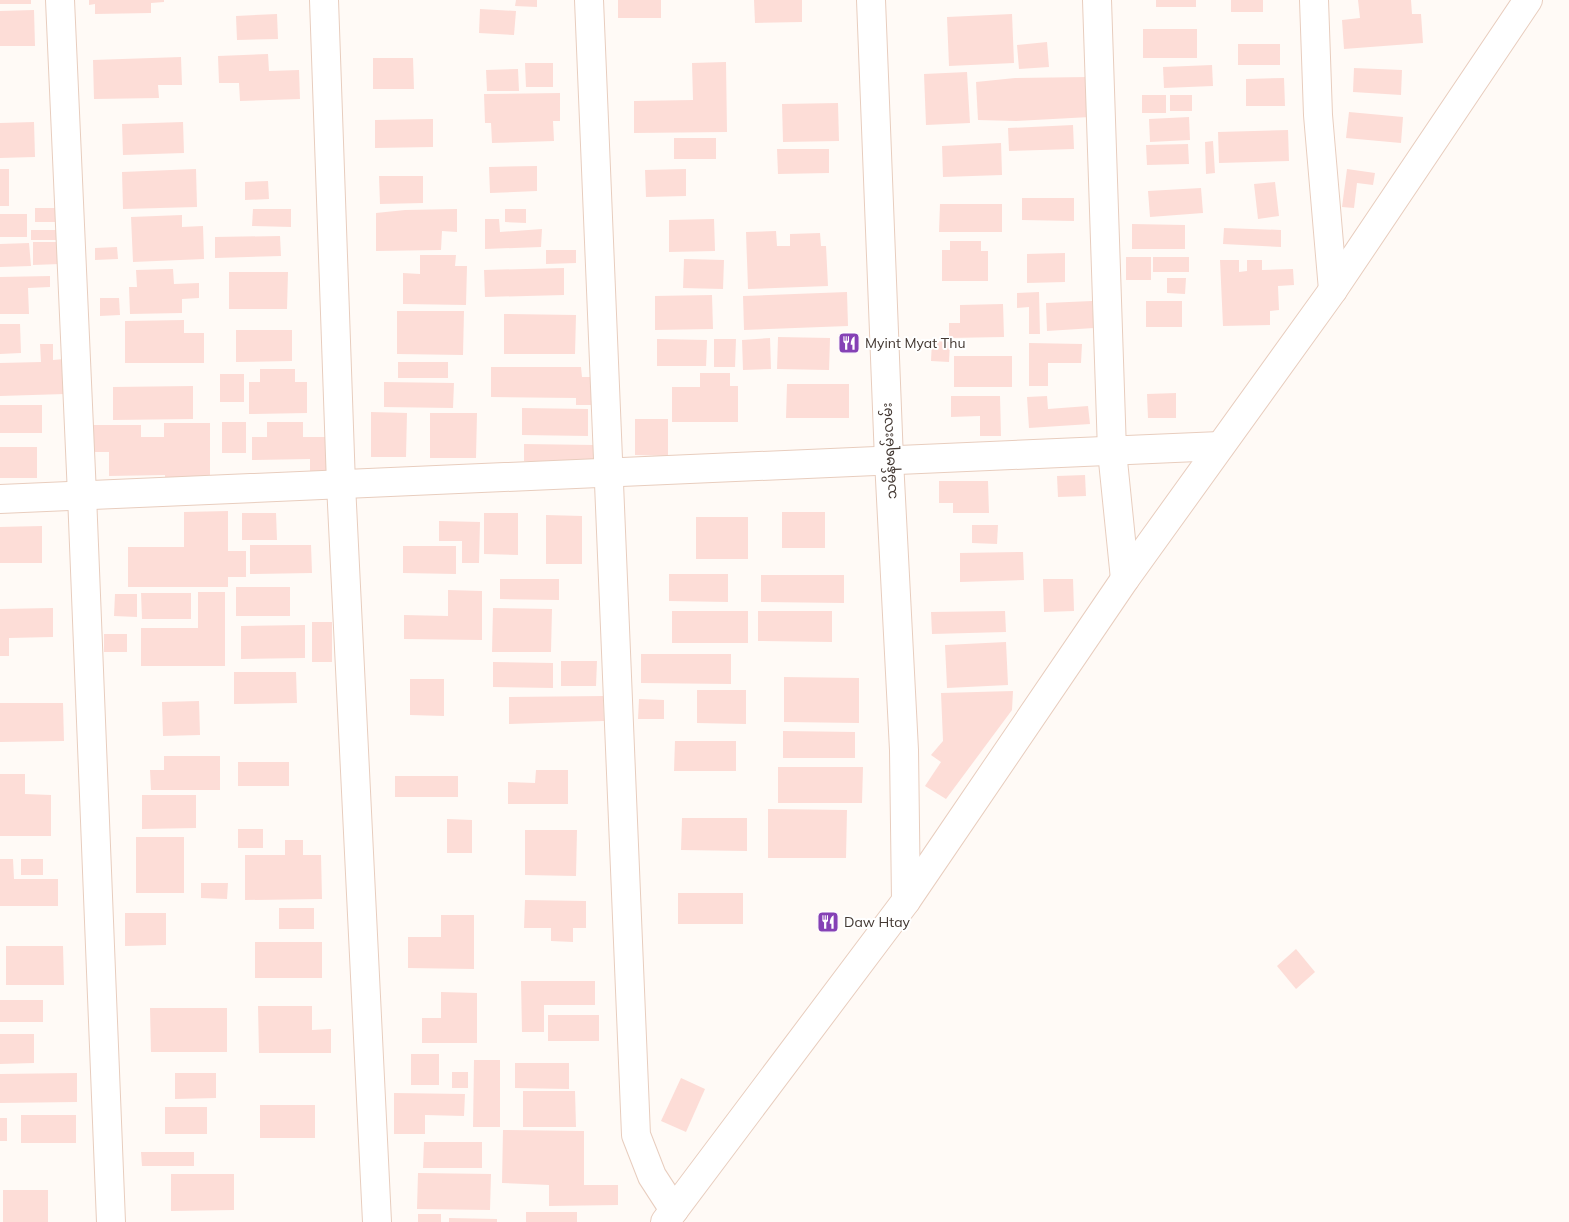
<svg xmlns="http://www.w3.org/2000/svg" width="1569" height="1222" font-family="Mulish,'Noto Sans Myanmar',sans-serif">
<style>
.building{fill:#fdddd7}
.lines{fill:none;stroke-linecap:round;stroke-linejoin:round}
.street-casing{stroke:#e8cdbe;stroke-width:30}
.secondary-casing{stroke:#e8cdbe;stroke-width:30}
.street{stroke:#fff;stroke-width:28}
.secondary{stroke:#fff;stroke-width:28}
.labels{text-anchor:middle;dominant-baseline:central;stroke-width:4;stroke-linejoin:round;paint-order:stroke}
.poi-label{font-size:14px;fill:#433832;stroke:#fff;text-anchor:start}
.street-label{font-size:14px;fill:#433832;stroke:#fff}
</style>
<rect width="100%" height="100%" fill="#fffaf6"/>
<g class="building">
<rect x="0" y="0" width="31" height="4"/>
<path d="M89,0H164V2L151,3V13L95,14V4L89,5Z"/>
<path d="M516,0H537V7L515,6Z"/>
<rect x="618" y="0" width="43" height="18"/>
<path d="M754,0H802V22L755,23Z"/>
<rect x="1156" y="0" width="40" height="7"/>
<rect x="1231" y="0" width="32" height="12"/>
<path d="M1358,0H1411L1412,14H1421L1423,43L1344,49L1342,20L1360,18Z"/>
<path d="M480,9L516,11L514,35L479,33Z"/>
<path d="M34,10L35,46H0V11Z"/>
<path d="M277,14L278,39L237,40L236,16Z"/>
<path d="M1012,14L1014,63L949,66L947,17Z"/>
<rect x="1143" y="29" width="54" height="29"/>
<path d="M1047,42L1049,67L1019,69L1017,45Z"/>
<rect x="1238" y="44" width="42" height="21"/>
<path d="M268,54L269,71L299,70L300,99L240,101L239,83H219L218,56Z"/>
<path d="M181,57L182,85H158L159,98L94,99L93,60Z"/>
<path d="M373,58H413L414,89H373Z"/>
<path d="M726,62L727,132L634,133V101L693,100L692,63Z"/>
<path d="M525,63H553V87H526Z"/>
<path d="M1212,65L1213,86L1164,88L1163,67Z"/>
<path d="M1354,68L1402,70L1401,95L1353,92Z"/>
<path d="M518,69L519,91H487L486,70Z"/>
<path d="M967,72L970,123L926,125L924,74Z"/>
<path d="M1088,77L1090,117L1016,121L978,120L976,82L1015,78Z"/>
<path d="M1284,78L1285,106H1246V79Z"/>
<path d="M560,93V121H553L554,141L492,143L491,123H485L484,94Z"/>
<rect x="1142" y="95" width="24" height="18"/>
<rect x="1170" y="95" width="22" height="16"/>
<path d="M838,103L839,141L783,142L782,104Z"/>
<path d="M1349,112L1403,117L1401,143L1346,138Z"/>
<path d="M1189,117L1190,140L1150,142L1149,119Z"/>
<path d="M433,119V147L375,148V120Z"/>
<path d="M34,122L35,157L0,158V123Z"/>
<path d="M183,122L184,153L123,155L122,124Z"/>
<path d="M1073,125L1074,149L1009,151L1008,128Z"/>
<path d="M1288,130L1289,161L1219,163L1218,132Z"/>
<rect x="674" y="138" width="42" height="21"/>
<path d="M1213,141L1215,173L1206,174L1205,142Z"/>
<path d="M1001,143L1002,175L943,177L942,146Z"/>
<path d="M1188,144L1189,164L1147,165L1146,145Z"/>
<path d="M777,149H829V173L778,174Z"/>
<path d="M537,166V191L490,193L489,167Z"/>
<rect x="0" y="169" width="9" height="37"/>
<path d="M196,169L197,207L123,209L122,172Z"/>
<path d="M686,169V196L646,197L645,170Z"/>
<path d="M1347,169L1375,173L1373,185L1357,183L1354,208L1342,207Z"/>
<path d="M379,176H423V203L380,204Z"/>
<path d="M268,181L269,199L245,200V182Z"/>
<path d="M1275,182L1279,216L1258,219L1254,184Z"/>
<path d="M1201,188L1203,213L1150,217L1148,191Z"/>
<path d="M1022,198H1074V221L1022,220Z"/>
<path d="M940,204H1002V232H939Z"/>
<rect x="35" y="208" width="28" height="14"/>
<path d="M253,209H291V227L252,226Z"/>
<path d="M457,209V232L442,231L441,250L376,251V213L405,210Z"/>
<path d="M505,209H526V223L505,222Z"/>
<rect x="0" y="214" width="27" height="23"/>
<path d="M182,215V227L203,226L204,259L133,262L131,217Z"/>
<path d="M485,219H499L500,232L542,229L541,247L485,249Z"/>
<path d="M714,219L715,251L669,252V220Z"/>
<path d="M1132,224L1185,225V249H1132Z"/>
<path d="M1224,228L1281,230V247L1223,244Z"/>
<rect x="31" y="230" width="29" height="10"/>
<path d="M776,231L777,246H790V234L820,233L821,246H826L828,286L748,289L746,232Z"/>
<path d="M280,236L281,256L215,258V237Z"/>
<path d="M950,241H981V251H988V281H942V250H950Z"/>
<path d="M33,242H59L60,264L33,265Z"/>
<path d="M29,243L31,266L0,267V244Z"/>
<path d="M117,247L118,259L95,260V248Z"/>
<path d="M546,250H576V263L546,264Z"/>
<path d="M1065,253V282L1027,283V254Z"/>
<path d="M420,255H456L455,266H467L466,305L403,304V273L420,274Z"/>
<rect x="1126" y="257" width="25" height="23"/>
<rect x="1153" y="257" width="36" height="15"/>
<path d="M684,259L724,260L723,289L683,288Z"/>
<path d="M1220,260H1239V272L1247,271V260H1262V270L1293,269L1294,285L1278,286L1279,310L1270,311V325L1223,326Z"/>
<path d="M564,268V295L485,297L484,270Z"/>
<path d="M173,269L174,284L199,283V298L182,299V313L130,314L129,287H137L136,270Z"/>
<path d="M229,272H288L287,309H229Z"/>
<path d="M50,276V287L28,288L29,314H0V277Z"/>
<path d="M1167,278H1186L1185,294L1167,293Z"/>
<path d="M847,292L848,326L744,330L743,296Z"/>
<path d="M1039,292L1040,334H1029V307L1017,308V293Z"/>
<path d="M712,295L713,329L655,330V296Z"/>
<path d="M100,298H119L120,315L100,316Z"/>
<path d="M1092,301L1094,328L1047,331L1046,303Z"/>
<rect x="1146" y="301" width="36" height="26"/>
<path d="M1003,304L1004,337L949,338V323H960V305Z"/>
<path d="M397,311H464L463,355L397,354Z"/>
<path d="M504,314L576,315L575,354H504Z"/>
<path d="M184,320V333H204V363H125V321Z"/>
<path d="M0,324H20L21,353L0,354Z"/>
<path d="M236,330H292V361L236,362Z"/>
<path d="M778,337L830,338L829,370L777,369Z"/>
<path d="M770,338L771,369L743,370L742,340Z"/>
<path d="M657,339L707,340L706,366H657Z"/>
<path d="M714,339H736L735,367H714Z"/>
<path d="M932,341L950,342L949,362L931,361Z"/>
<path d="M1029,343L1082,344L1081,363H1048V386H1029Z"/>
<path d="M40,344H53V360L64,359L65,394L0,396V363L41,362Z"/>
<rect x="954" y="356" width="58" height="31"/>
<rect x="398" y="362" width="50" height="16"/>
<path d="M491,367H581L582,377H594V405H576V398L491,397Z"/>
<path d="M260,369H295V382H307V413L249,414V382H260Z"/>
<path d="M700,373H730V386H738V422H672V387H700Z"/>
<rect x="220" y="374" width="24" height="28"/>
<path d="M384,382L454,383L453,408L384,407Z"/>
<path d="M787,384H849V418H786Z"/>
<path d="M193,386V419L113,420V387Z"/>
<path d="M1176,393V418H1148L1147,394Z"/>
<path d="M951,396H1000L1001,436H980V416L951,417Z"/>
<path d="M1047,396L1048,409L1088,406L1090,424L1029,428L1027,397Z"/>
<rect x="0" y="405" width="42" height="28"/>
<path d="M522,408L588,409V436L522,435Z"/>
<path d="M371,412L407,413L406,457H371Z"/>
<path d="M430,413H477L476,458H430Z"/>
<path d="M635,419H668V456L635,455Z"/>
<rect x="222" y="422" width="24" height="31"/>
<path d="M267,422H303V437H329V475H310V459L252,460V437H267Z"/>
<path d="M164,423H210V479H165V475L109,476V452H90V425H141V437H164Z"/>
<path d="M524,444L595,445L594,462L524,461Z"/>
<rect x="0" y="447" width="37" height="31"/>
<path d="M1085,475L1086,496L1058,497L1057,476Z"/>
<path d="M939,481H988L989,513H953V503H939Z"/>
<path d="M228,511V551H246V577H228V587H128V547H184V512Z"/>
<rect x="782" y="512" width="43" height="36"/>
<path d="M242,513H276L277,540H242Z"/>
<path d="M484,513H518V555L484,554Z"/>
<path d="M546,515L582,516V564H546Z"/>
<rect x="696" y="517" width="52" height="42"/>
<path d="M439,521L480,522L479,563H462V541H439Z"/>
<path d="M972,525H998L997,544L972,543Z"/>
<path d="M42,526V563H0V527Z"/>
<path d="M250,545H311L312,573L250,574Z"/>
<path d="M403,546H456V574L403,573Z"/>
<path d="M1023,552L1024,580L960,582V553Z"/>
<path d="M669,574H728V602L669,601Z"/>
<path d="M761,575H844V603L761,602Z"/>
<path d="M500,579H559V600L500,599Z"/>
<path d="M1043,579H1073L1074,611L1044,612Z"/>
<rect x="236" y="587" width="54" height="29"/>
<path d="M448,590L482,591V640L404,639V615L448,616Z"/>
<path d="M198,592H225V666H141V628H198Z"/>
<path d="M141,593H191V619H142Z"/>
<path d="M115,594H137V617L114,616Z"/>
<path d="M53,608V637L9,638V656H0V609Z"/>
<path d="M493,608L552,609L551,652H492Z"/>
<rect x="672" y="611" width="76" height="32"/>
<path d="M758,611H832V642L758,641Z"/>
<path d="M1005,611L1006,632L932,634L931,612Z"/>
<rect x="312" y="622" width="20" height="40"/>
<path d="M305,625V658L241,659V626Z"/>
<rect x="104" y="634" width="23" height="18"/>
<path d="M1006,642L1008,685L947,688L945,645Z"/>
<path d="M641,654H731V684L641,683Z"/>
<path d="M561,661H597L596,686H561Z"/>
<path d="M493,662L553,663V688L493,687Z"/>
<path d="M234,672H296L297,703L234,704Z"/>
<path d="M784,677L859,678V723L784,722Z"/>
<path d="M410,679H444V716L410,715Z"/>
<path d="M697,690H746V724L697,723Z"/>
<path d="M1013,691L1012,710L946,799L925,786L941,762L931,755L943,741L941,693Z"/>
<path d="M603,696L604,721L509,724V697Z"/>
<path d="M639,699L664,700V719H638Z"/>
<path d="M199,701L200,735L163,736L162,702Z"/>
<path d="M0,703H63L64,741L0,742Z"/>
<path d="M783,731L855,732V758H783Z"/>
<path d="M675,741H736V771H674Z"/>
<path d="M164,756H220V790H151L150,770H164Z"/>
<rect x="238" y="762" width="51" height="24"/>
<path d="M778,767H863L862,803H778Z"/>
<path d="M536,770H568V804H508V782L535,783Z"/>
<path d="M0,774H25V794L51,795V836H0Z"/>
<rect x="395" y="776" width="63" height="21"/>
<path d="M142,795H196V828L142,829Z"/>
<path d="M768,809L847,810L846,858H768Z"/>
<path d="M682,818H747V851L681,850Z"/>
<path d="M447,819L472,820V853H447Z"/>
<rect x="238" y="829" width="25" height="19"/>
<path d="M525,830H577L576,876L525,875Z"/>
<rect x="136" y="837" width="48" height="56"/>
<path d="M285,840H303V855H321L322,899L245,900V855H285Z"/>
<path d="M0,859H13L14,879H58V906H0Z"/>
<rect x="21" y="859" width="22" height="16"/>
<path d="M201,883H228L227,899L201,898Z"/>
<rect x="678" y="893" width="65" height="31"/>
<path d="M525,900L586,901V928H573V942L551,941V928H524Z"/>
<rect x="279" y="908" width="35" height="21"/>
<path d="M125,913H166V945L125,946Z"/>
<path d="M441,915H474V969L408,968V937H441Z"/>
<rect x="255" y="942" width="67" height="36"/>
<path d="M6,946H63L64,985H6Z"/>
<path d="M1296,949L1315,972L1296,989L1277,966Z"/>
<path d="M521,981H595V1005H544V1032H522Z"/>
<path d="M441,992L477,993V1043H422V1018H441Z"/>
<rect x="0" y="1000" width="43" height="22"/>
<path d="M258,1006H312V1030L331,1029V1053H259Z"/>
<path d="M150,1008H227V1052H151Z"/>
<rect x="548" y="1015" width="51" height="26"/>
<path d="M0,1034H34V1063L0,1064Z"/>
<rect x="411" y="1054" width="28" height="31"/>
<path d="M474,1060H500V1127H473Z"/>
<path d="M515,1063H569V1089L515,1088Z"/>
<rect x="452" y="1072" width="16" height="16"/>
<path d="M77,1073V1102L0,1103V1074Z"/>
<path d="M175,1073H216V1098L175,1099Z"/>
<path d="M681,1078L705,1089L686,1132L661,1121Z"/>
<path d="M523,1091H575L576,1127H523Z"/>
<path d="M394,1093L465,1094L464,1116L425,1115V1134H394Z"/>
<rect x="260" y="1105" width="55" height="33"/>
<rect x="165" y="1107" width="42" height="27"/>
<rect x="21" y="1115" width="55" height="28"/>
<rect x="0" y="1118" width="7" height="23"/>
<path d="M503,1130L584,1131V1185H618V1205L549,1206V1185L502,1183Z"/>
<path d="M424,1142H482V1168H423Z"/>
<path d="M141,1152H194V1166H142Z"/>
<path d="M418,1173L491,1174L490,1210L417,1209Z"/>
<path d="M171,1174H234V1210L171,1211Z"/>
<rect x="3" y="1190" width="45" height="32"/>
<rect x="526" y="1212" width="51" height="10"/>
<rect x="418" y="1214" width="23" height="8"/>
<path d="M449,1218L497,1219V1222H449Z"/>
</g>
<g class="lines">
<g class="street-casing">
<g id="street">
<path d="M60,0L82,495L111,1222"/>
<path d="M324,0L341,484L377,1222"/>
<path d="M589,0L636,1135L652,1176L674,1210"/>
<path d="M871,0L889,460L904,750L906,901"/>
<path d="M1097,0L1112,451L1125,579"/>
<path d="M1314,0L1318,115L1333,290"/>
<path d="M0,499L1220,446"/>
</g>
</g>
<g class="secondary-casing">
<path id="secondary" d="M665,1222L906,901L1125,579L1333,290L1528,0"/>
</g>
<use href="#street" class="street"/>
<use href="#secondary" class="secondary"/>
</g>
<defs>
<g id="restaurant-square" transform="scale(1.125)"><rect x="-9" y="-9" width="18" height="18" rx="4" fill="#8541b5" stroke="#fff"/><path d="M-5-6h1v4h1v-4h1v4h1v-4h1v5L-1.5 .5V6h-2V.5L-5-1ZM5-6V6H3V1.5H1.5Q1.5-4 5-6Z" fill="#fff"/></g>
</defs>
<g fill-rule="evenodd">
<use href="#restaurant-square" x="849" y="343"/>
<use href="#restaurant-square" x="828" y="922"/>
</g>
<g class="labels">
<g class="poi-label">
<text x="865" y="343">Myint Myat Thu</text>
<text x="844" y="922">Daw Htay</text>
</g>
<g class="street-label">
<text transform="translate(889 451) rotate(-93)">သမိန်ဗရမ်းလမ်း</text>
</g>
</g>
</svg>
